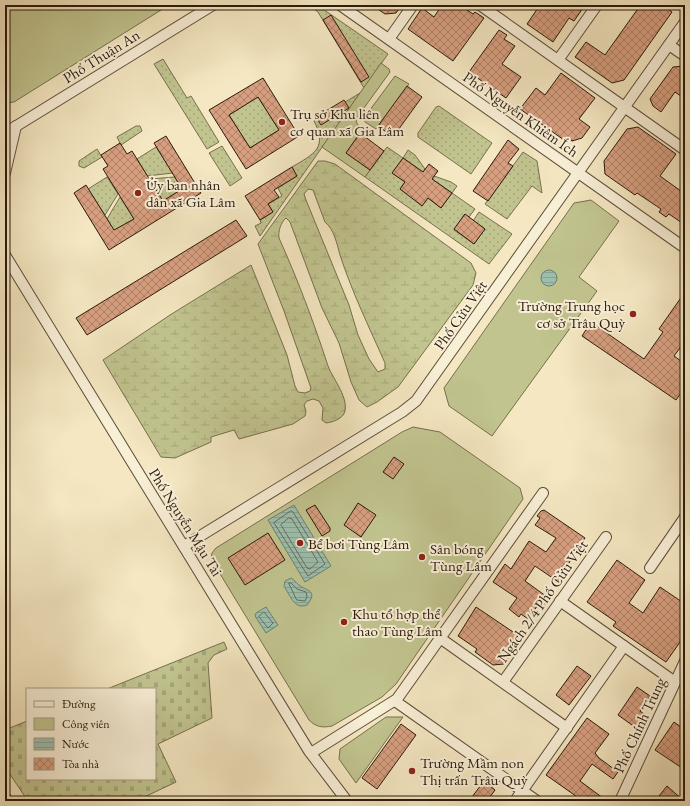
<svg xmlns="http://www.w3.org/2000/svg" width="690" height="806" font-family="'EB Garamond',serif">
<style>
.grass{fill:url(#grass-dots);stroke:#766f4e}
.wetland{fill:url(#wetland-marsh);stroke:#766f4e;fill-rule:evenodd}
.cemetery{fill:url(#cemetery-stones);stroke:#766f4e}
.green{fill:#c1c48f;stroke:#766f4e}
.water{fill:url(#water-rules);stroke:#6f7e6e}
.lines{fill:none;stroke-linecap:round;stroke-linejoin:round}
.shore{stroke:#646d5e;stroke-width:1}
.building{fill:url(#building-cross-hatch);stroke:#2b1a0c;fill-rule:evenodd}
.minor-casing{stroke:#5d4d39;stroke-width:12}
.minor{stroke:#f8efd7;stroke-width:10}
.poi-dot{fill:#8f2418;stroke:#f8efd7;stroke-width:1.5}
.labels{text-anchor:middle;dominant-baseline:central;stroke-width:4;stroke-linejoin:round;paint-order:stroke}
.street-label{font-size:15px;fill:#2b1a0c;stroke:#f8efd7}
.poi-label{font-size:15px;fill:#2b1a0c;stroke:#f8efd7;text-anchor:start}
</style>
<defs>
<pattern id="grass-dots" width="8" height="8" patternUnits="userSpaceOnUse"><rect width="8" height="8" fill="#c1c48f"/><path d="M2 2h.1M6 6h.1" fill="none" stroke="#a6a87a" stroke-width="1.8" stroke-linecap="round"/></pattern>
<pattern id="wetland-marsh" width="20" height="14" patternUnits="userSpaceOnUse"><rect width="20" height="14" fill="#c1c48f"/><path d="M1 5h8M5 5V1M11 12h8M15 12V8" fill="none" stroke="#a6a87a"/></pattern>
<pattern id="cemetery-stones" width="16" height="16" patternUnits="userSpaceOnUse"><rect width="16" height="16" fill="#c1c48f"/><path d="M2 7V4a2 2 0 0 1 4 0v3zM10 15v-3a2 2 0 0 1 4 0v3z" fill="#a6a87a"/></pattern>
<pattern id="water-rules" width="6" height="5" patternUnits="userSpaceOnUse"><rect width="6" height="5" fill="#9cc0af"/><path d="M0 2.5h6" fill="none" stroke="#87a495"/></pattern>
<pattern id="building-cross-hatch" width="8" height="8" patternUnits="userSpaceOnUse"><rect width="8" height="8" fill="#d79f80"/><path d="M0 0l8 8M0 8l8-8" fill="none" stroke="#af8167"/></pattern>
</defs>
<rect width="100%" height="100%" fill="#f4e7c1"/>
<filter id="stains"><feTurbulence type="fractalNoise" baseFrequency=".005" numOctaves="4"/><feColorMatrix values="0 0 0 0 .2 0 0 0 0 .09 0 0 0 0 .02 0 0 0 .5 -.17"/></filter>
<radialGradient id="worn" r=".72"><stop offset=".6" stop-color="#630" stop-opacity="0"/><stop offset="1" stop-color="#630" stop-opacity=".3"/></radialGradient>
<g class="grass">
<path d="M309,5H317L388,54L364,88L318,12Z"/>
<path d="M163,59L187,98L191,96L219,142L207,149L154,64Z"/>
<path d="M360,93L260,236L255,226L261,223L260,220L273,212L268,204L282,196L278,188L297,176L292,167C314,154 328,148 314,121Z"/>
<path d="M258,97L279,130L250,148L229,115Z"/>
<path d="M439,106L492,143L471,174L418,137V133L436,107Z"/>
<path d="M136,126H140L142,131L121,145L117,137Z"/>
<path d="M222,146L242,178L230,186L209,153Z"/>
<path d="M156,147L173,173L147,176L137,159Z"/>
<path d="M387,147L403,158L408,150L415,155L425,169L423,172L403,158L392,173L405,182L400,189L422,205L428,198L441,208L452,193L432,179L434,176L451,182L457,186L452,193L475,209L469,217L464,215L454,230L474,244L485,229L473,221L479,212L512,234L489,264L365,177Z"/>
<path d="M97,149L102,157L84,168L79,166V161Z"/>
<path d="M523,152L537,161L542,193L532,186L507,219L485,204Z"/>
<path d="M107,177L118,194L105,215L88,189Z"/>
<path d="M175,177L182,189L163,201L149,179Z"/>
<path d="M120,197L134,219L114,231L107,219Z"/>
</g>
<path class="wetland" d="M318,161H325L335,164L471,263L476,273L473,285L398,387L377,402L367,407L359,400L351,382L339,343L322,308L290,222L286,218C281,222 278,231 279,238C297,278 313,320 327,363C331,377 348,395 345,411C343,419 333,422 326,423L322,420L323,408L319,401L313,399L307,401L304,405L306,411L305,416L293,424L239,439L234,430L211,437V442L175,458L161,457L103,360L170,315L251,265L287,355L295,386L298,392L305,393L310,391L311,388L284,311L258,244ZM308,189L313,190L325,222C334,229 337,244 340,255C352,292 369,327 385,363V369L378,372L369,359L358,335L349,305L306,200L304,194Z"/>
<path class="cemetery" d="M224,642L227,649L214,655L208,663L212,718L158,744L176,782L136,801H28L5,767V730L27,721V779H155V689H107Z"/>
<g class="green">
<path d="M5,5H169L14,102L5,103Z"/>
<path d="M381,63L389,69L390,72L356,119L357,124L363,129L346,153L370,170L365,177L322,147Z"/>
<path d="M395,76L409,84L376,129L365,122L364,118Z"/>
<path d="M591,200L619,221L579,277L597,291L492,436L449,406L444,388L574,203Z"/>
<path d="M413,427L440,432L520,488L523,499L396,684L382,697L332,726C322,728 316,727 309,720L211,559L212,553L216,548L402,432Z"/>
<path d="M386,717H403L356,783L339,759L340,749Z"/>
</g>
<g class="water">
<circle cx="549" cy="278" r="8"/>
<path d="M294,505L331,566L305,582L268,520Z"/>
<path d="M291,578C295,580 296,583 299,585C306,591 319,590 307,605C294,610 290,595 284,586L285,581Z"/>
<path d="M266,607L278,625L266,633L255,616L256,613Z"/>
</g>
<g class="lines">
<g class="shore">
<path d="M291,511L293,512L325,564L308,576L274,523Z"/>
<path d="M289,518L292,519L318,562L310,569L307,568L281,525Z"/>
<path d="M289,583H291L297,589L306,592L307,597L305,601L297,600Z"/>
<path d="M264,612L273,623L268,628L259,617Z"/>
</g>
</g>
<g class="building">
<path d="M372,5H402L396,13L385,14Z"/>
<path d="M442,5H460L473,14L475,12L484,18L453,61L408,29L422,8L434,17Z"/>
<path d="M540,5H585L574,21L569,18L553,42L527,24Z"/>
<path d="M630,5H662L672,12L624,80L612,83L575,57L586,42L605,55L637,10Z"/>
<path d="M331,15L369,77L361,82L323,20Z"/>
<path d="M499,30L507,35L504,39L515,46L502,64L521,77L506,98L469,72Z"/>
<path d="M685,66V99L675,92L661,112L653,106L650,99L673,67Z"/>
<path d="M561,73L595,98L579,119L590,127L582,138L572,141L567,137L564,140L520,109L536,88L545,95Z"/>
<path d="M263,78L299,136L246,169L209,110ZM258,97L279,130L250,148L229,115Z"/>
<path d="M407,86L422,97L393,137L378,126Z"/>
<path d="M344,100L349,108L321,125L316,117Z"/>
<path d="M638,127L676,154L660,176L685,194V225L669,214L666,217L659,212L661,209L637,193L635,195L605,174L604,161L627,129Z"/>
<path d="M360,133L384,151L370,170L346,153Z"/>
<path d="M166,136L201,193L109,250L74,193L86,185L114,230L134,219L103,169L108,166L101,155L120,143L127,154L132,151L163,201L182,189L154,143Z"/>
<path d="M508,140L519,149L508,163L513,166L488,201L473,191Z"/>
<path d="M403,158L423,172L429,164L438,171L432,179L452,193L441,208L428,198L422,206L400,189L405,182L392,173Z"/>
<path d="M292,167L297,176L274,190L279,197L268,204L273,212L260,220L245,196Z"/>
<path d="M465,214L485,229L474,244L454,229Z"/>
<path d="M236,220L247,236L87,335L76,318Z"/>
<path d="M685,292V341L674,356L685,364V387L676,400L582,336L591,322L644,359L663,332L659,329Z"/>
<path d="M394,457L404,464L393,479L383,472Z"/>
<path d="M358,503L376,515L361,537L344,525Z"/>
<path d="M315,505L330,528V531L322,536L306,510Z"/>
<path d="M544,510L585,538L567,566L570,568L560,583L535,566L525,581L550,599L545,606L540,602L528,619L521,614L519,617L509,609L517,598L493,582L505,564L511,569L529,541L546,552L556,538L535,525L540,518L537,516L541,511Z"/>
<path d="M268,533L285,560L245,585L228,558Z"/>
<path d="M617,560L645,580L629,603L643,613L660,587L685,604V635L666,662L613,626L616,622L587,602Z"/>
<path d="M476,607L522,638L504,664L493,665L475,652L477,649L458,636Z"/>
<path d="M577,666L591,676L569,705L556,695Z"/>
<path d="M637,687L650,696L640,711L648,717L639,730L618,715Z"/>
<path d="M587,718L609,734L595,753L599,758L618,772L613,779L592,764L580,781L607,801H583L546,775Z"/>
<path d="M674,722L685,730V770L655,750Z"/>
<path d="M401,724L416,735L377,789L362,778Z"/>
<path d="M484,781L495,790L487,801H469Z"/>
<path d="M667,786L684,801H665L659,796Z"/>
</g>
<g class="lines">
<g class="minor-casing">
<g id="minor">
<path d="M340,5L685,248"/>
<path d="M480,5L685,150"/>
<path d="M389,39L413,5"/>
<path d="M669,45L685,56"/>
<path d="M558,60L597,5"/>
<path d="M5,133L213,5"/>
<path d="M5,173L16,126"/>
<path d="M5,255L309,751L347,801"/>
<path d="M184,546L402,412L416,401L685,22"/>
<path d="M650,568L685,517"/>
<path d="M560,601L675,682"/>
<path d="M440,638L567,728"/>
<path d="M503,682L606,537"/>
<path d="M395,701L537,801"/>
<path d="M311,753L397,699L543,493"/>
<path d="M5,797L8,801"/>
<path d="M515,801L624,646"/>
<path d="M620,801L685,661"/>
</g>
</g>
<use href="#minor" class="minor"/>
</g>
<g class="poi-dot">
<circle cx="282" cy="122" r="4"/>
<circle cx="138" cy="193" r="4"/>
<circle cx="633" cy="314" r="4"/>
<circle cx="300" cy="543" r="4"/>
<circle cx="422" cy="557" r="4"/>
<circle cx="344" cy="622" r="4"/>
<circle cx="412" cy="771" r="4"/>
</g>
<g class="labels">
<g class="street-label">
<text transform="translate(101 56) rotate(-32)">Phố Thuận An</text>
<text transform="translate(521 114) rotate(35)">Phố Nguyễn Khiêm Ích</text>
<text transform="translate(460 315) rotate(-55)">Phố Cửu Việt</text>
<text transform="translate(186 522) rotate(58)">Phố Nguyễn Mậu Tài</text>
<text transform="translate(542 601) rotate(-55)">Ngách 2/4 Phố Cửu Việt</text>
<text transform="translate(639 725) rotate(-65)">Phố Chính Trung</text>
</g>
<g class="poi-label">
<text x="290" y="113">Trụ sở Khu liên<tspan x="290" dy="17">cơ quan xã Gia Lâm</tspan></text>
<text x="146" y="184">Ủy ban nhân<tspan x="146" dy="17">dân xã Gia Lâm</tspan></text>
<text x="625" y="305" text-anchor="end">Trường Trung học<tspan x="625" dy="17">cơ sở Trâu Quỳ</tspan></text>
<text x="308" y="543">Bể bơi Tùng Lâm</text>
<text x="430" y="548">Sân bóng<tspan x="430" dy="17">Tùng Lâm</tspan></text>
<text x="352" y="613">Khu tổ hợp thể<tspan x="352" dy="17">thao Tùng Lâm</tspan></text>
<text x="420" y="762">Trường Mầm non<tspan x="420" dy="17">Thị trấn Trâu Quỳ</tspan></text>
</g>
</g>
<rect width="690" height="806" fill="none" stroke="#f4e7c1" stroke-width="20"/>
<rect x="6" y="6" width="678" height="794" fill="none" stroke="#2b1a0c" stroke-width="2"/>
<rect x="10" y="10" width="670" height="786" fill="none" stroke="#2b1a0c"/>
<rect x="26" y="688" width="130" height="92" fill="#f8efd7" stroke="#a69a86"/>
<rect x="34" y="701" width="20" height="6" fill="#f8efd7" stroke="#a69a86"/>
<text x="62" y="708" font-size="12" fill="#2b1a0c">Đường</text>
<rect x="34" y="718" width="20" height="12" fill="#c1c48f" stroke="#a69a86"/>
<text x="62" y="728" font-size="12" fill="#2b1a0c">Công viên</text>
<rect x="34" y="738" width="20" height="12" fill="url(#water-rules)" stroke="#a69a86"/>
<text x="62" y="748" font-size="12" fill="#2b1a0c">Nước</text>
<rect x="34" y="758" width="20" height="12" fill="url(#building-cross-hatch)" stroke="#a69a86"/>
<text x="62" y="768" font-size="12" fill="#2b1a0c">Tòa nhà</text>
<rect width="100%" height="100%" filter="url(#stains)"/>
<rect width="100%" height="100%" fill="url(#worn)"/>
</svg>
